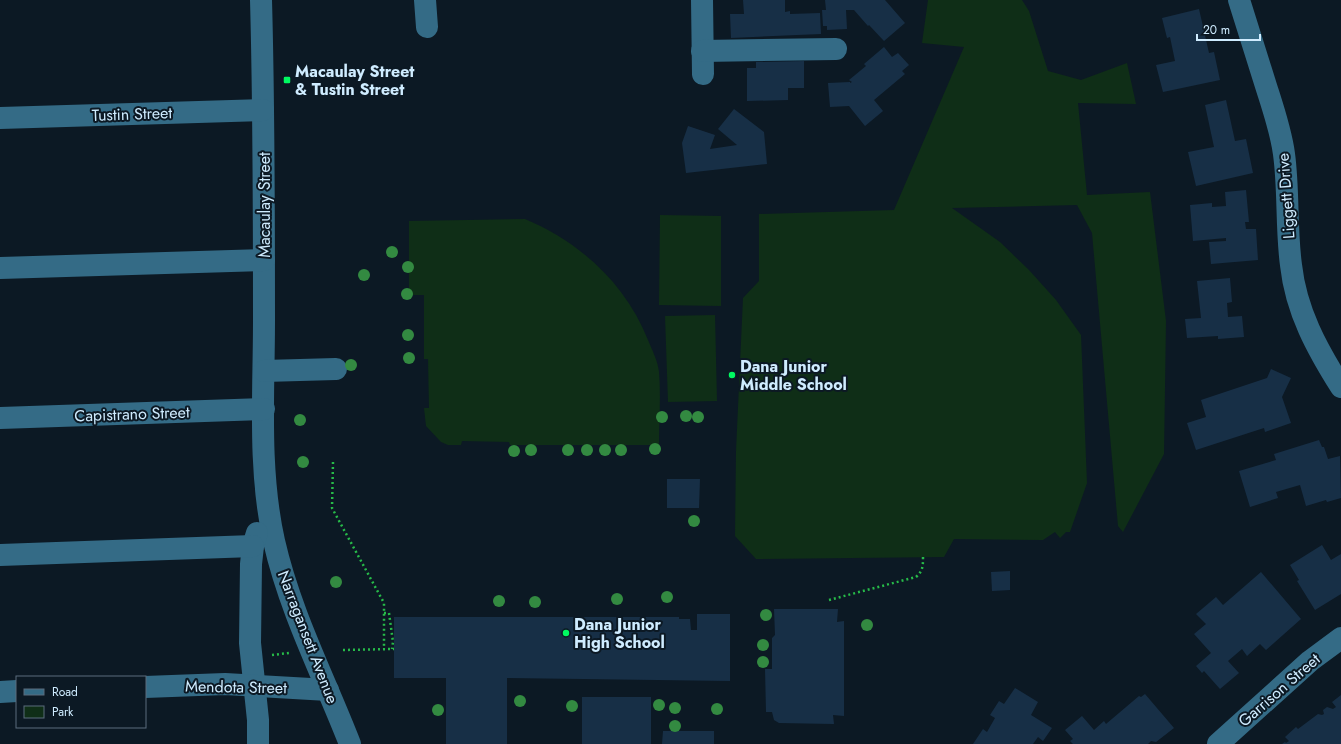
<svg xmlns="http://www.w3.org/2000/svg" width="1341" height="744" font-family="Jost,sans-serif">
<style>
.green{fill:#0f2e17}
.building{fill:#172f46}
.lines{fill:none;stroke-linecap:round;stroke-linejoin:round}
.path{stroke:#27bb49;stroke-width:2.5;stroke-dasharray:2 3;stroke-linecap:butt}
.minor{stroke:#346b86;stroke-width:22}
.tree{fill:#338a41}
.poi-dot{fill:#00fa61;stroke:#0c1924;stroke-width:1.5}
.labels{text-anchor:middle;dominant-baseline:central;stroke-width:4;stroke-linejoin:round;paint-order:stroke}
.poi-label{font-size:16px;font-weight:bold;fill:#cfecff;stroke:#0c1924;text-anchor:start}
.street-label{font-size:16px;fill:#cfecff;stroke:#0c1924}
</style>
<rect width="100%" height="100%" fill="#0c1924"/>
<g class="green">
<path d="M928,0H1022L1029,11L1048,71L1081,80L1127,63L1136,104L1078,103L1087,195L1150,192L1166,321L1164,454L1123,532L1118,526L1092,233L1077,205L952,208L1000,242L1029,270L1056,300L1081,335L1087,483L1070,532H1066L1060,538L1055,532L1043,540L954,539L944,557L756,559L735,536L736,451L743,298L759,281V214L894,210L964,47L922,43Z"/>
<path d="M660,215L721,216V306L659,305Z"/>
<path d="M525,219C580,242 626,284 648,340C652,350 658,361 659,372C661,396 659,421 659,445H510L509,442L462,441L461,445H448L441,442L426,426L424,408H429L428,359H424V295H409V221Z"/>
<path d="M715,315L717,401L668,402L665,316Z"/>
</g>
<g class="building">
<path d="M743,0H785V12L790,11V14L820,13L821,34L731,38L730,14H744Z"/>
<path d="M825,0H885L905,23L884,41L869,25L868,26L854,10H846L847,29L827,30V26H823L822,10H826Z"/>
<path d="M1199,9L1209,53L1214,52L1220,80L1163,92L1156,65L1175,61L1170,37L1167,38L1162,18Z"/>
<path d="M884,47L892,57L898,53L909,65L902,71L905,74L874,100L883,111L865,126L849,106L830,107L828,83L850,82V83L852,82L849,80L866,66L864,64Z"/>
<path d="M804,61V88H788V100L747,101V68H756V62Z"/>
<path d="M1226,100L1235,141L1246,139L1253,173L1196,186L1188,152L1214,147L1205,105Z"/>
<path d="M734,109L764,132L767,164L686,173L682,143L688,126L715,135L710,149L737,145L718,129Z"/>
<path d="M1246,190L1249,222H1245L1246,229H1256L1258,260L1211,264L1209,242L1226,241V238L1193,241L1190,205L1212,203V207L1226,206L1225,192Z"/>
<path d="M1230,278L1232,302L1227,303L1228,317L1242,316L1244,337L1218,339V336L1187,338L1185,319L1201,318L1197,281Z"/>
<path d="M1271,369L1291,378L1282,397L1291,423L1265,432L1264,428L1196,450L1187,423L1206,417L1201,400L1267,378Z"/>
<path d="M1319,440L1322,447H1324L1328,459L1340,456L1341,498L1327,502L1326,500L1306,506L1300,485L1276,492L1278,498L1250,507L1239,471L1276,460L1274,454Z"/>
<path d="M667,479H700L699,508H667Z"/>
<path d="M1322,545L1331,560L1341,554V594L1315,610L1297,581L1299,580L1290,565Z"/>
<path d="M1010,571V590L992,591L991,572Z"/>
<path d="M1261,572L1301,619L1266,650L1260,644L1247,656L1242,649L1228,661L1239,673L1220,689L1204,671L1202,673L1196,666L1211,653L1194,634L1206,624L1196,614L1216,597L1223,605Z"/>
<path d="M774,609H838L837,622L844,621V716L833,715L834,724L779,723L774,720L772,712H766L765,669H772V638L775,635Z"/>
<path d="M697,614H730V681L507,678V744H446V678H394V617H679V619H690L691,630H697Z"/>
<path d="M1015,688L1038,702L1031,715L1052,728L1043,741L1038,737L1033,744H973L983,729L987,732L995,718L990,715L999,701L1004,704Z"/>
<path d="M1145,694L1174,728L1156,742L1151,741L1148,744H1073L1070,741L1073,739L1065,730L1082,716L1094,730L1104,721L1106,724L1139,696L1141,697Z"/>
<path d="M1341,695V744H1282L1285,742L1286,743L1289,741L1285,737L1296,727L1298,729L1318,714L1322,715L1324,714L1323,710L1327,707L1333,709L1336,707L1332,702Z"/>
<rect x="582" y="697" width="69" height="47"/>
<path d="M663,731H714V744H662Z"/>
</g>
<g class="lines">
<g class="path">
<path d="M333,462L332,508L384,603V649"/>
<path d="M829,600L916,577C923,571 923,566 923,557"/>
<path d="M384,613H389L393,642L392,649"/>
<path d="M343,650L394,649"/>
<path d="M272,655L289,653"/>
</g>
<g class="minor">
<path d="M261,0C264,107 264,213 264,320C264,393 258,469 274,541C290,612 324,677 350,744"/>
<path d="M425,0L427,27"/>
<path d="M702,0L703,74"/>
<path d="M1239,0C1248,29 1257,58 1266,86C1273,108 1281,131 1284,154C1289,191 1286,228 1291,265C1296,311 1317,349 1341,387"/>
<path d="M702,51L836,49"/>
<path d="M0,118L263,110"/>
<path d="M0,268L264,260"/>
<path d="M264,371L336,369"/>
<path d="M0,418L264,409"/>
<path d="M257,533L253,546L251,564L250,643L258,720V744"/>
<path d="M0,555L253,546"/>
<path d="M145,687L225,684L328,690"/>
<path d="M0,692L17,691"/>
<path d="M1218,744L1310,661L1341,638"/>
</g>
</g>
<g class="tree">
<circle cx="392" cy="252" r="6"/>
<circle cx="408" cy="267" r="6"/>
<circle cx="364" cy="275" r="6"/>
<circle cx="407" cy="294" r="6"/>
<circle cx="408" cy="335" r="6"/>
<circle cx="409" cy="358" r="6"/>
<circle cx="351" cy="365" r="6"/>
<circle cx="686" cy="416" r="6"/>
<circle cx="662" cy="417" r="6"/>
<circle cx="698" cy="417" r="6"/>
<circle cx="300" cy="420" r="6"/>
<circle cx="655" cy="449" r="6"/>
<circle cx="531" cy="450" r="6"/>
<circle cx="568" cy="450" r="6"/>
<circle cx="587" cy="450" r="6"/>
<circle cx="605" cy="450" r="6"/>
<circle cx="621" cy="450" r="6"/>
<circle cx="514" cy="451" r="6"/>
<circle cx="303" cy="462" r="6"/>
<circle cx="694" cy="521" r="6"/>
<circle cx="336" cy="582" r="6"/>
<circle cx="667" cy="597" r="6"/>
<circle cx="617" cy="599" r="6"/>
<circle cx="499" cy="601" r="6"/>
<circle cx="535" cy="602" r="6"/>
<circle cx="766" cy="615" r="6"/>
<circle cx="867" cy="625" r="6"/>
<circle cx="763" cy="645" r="6"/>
<circle cx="763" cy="662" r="6"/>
<circle cx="520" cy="701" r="6"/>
<circle cx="659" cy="705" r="6"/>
<circle cx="572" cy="706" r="6"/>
<circle cx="675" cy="708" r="6"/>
<circle cx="717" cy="709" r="6"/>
<circle cx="438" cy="710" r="6"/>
<circle cx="675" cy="726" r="6"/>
</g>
<g class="poi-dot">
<rect x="283" y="76" width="8" height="8" rx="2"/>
<circle cx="732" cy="375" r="4"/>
<circle cx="566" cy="633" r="4"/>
</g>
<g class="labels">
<g class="poi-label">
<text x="295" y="71">Macaulay Street<tspan x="295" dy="18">&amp; Tustin Street</tspan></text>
<text x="740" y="366">Dana Junior<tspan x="740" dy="18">Middle School</tspan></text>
<text x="574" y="624">Dana Junior<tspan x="574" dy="18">High School</tspan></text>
</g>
<g class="street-label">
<text transform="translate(132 114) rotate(-2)">Tustin Street</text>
<text transform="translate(1286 196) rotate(-94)">Liggett Drive</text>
<text transform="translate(264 205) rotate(-90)">Macaulay Street</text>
<text transform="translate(132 414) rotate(-2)">Capistrano Street</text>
<text transform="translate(308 637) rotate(69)">Narragansett Avenue</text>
<text transform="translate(236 687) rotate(1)">Mendota Street</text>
<text transform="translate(1279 690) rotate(-41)">Garrison Street</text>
</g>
</g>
<rect x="16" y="676" width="130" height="52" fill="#0c1924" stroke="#5a6d7c"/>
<rect x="24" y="689" width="20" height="6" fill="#346b86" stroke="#5a6d7c"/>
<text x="52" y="696" font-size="12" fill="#cfecff">Road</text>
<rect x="24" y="706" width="20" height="12" fill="#0f2e17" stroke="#5a6d7c"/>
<text x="52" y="716" font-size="12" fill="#cfecff">Park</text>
<path d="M1197 34v6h63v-6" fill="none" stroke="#cfecff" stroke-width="2"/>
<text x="1203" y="34" font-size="12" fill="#cfecff" stroke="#0c1924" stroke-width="3" paint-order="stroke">20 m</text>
</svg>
